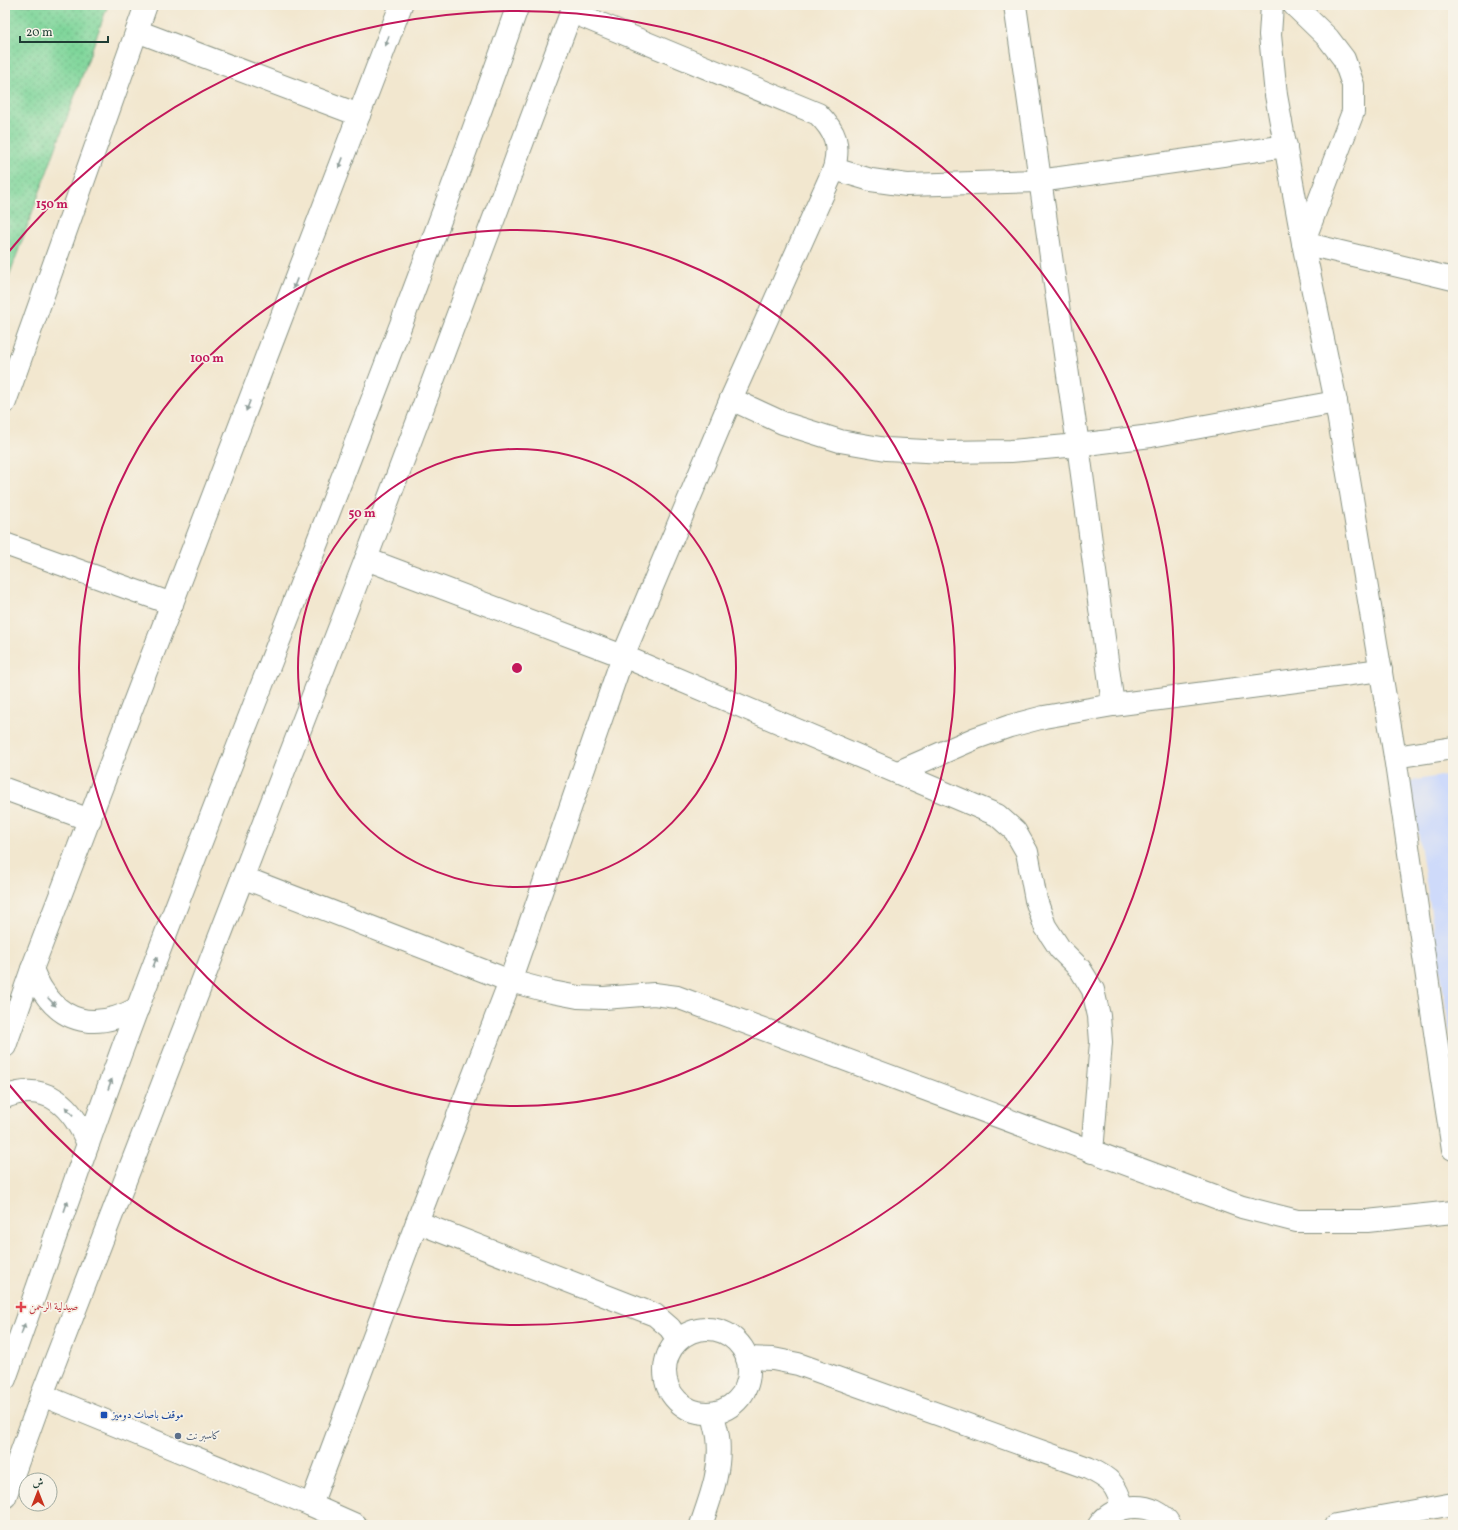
<svg xmlns="http://www.w3.org/2000/svg" width="1458" height="1530" font-family="Vollkorn,Amiri,serif">
<style>
.built{fill:#cedafa}
.garden{fill:url(#garden-dots);stroke:#4e8967}
.lines{fill:none;stroke-linecap:round;stroke-linejoin:round}
.minor-casing{stroke:#889282;stroke-width:24}
.secondary-casing{stroke:#889282;stroke-width:24}
.minor{stroke:#fff;stroke-width:22}
.secondary{stroke:#fff;stroke-width:22}
.oneway{fill:#8f9e9a}
.ring{fill:none;stroke:#c2185b;stroke-width:2}
.health-dot{fill:#e0444e;stroke:#f7f3e8;stroke-width:1.5}
.transit-dot{fill:#1a4fb4;stroke:#f7f3e8;stroke-width:1.5}
.service-dot{fill:#5c6f8a;stroke:#f7f3e8;stroke-width:1.5}
.labels{text-anchor:middle;dominant-baseline:central;stroke-width:3.5;stroke-linejoin:round;paint-order:stroke}
.health-label{font-size:11px;fill:#be3a42;stroke:#f7f3e8;text-anchor:start}
.transit-label{font-size:11px;fill:#164399;stroke:#f7f3e8;text-anchor:start}
.service-label{font-size:11px;fill:#4e5e75;stroke:#f7f3e8;text-anchor:start}
.centre{fill:#c2185b;stroke:#f7f3e8;stroke-width:2}
.ring-label{font-size:12px;text-anchor:middle;font-weight:bold;fill:#c2185b;stroke:#f7f3e8;stroke-width:3.5;stroke-linejoin:round;paint-order:stroke}
</style>
<defs>
<pattern id="garden-dots" width="8" height="8" patternUnits="userSpaceOnUse"><rect width="8" height="8" fill="#7ed59a"/><path d="M2 2h.1M6 6h.1" fill="none" stroke="#67ae7e" stroke-width="1.8" stroke-linecap="round"/></pattern>
</defs>
<rect width="100%" height="100%" fill="#f7f3e8"/>
<filter id="ink" filterUnits="userSpaceOnUse"><feTurbulence type="fractalNoise" baseFrequency=".025" numOctaves="2"/><feDisplacementMap in="SourceGraphic" scale="8" xChannelSelector="R" yChannelSelector="G"/><feConvolveMatrix kernelMatrix="1 2 1 2 8 2 1 2 1" color-interpolation-filters="sRGB"/></filter>
<filter id="wash" filterUnits="userSpaceOnUse"><feTurbulence type="fractalNoise" baseFrequency=".012" numOctaves="4" result="noise"/><feDisplacementMap in="SourceGraphic" scale="16" xChannelSelector="R" yChannelSelector="G"/><feGaussianBlur stdDeviation="0.9" result="paint"/><feColorMatrix in="noise" values="0 0 0 0 0 0 0 0 0 0 0 0 0 0 0 0 0 1.4 0 .05"/><feComposite in="paint" operator="in"/></filter>
<g filter="url(#wash)">
<rect width="100%" height="100%" fill="#f2e7cf"/>
<path class="built" d="M1453,774V1051L1410,781Z"/>
<path class="garden" d="M5,5H108L5,287Z"/>
</g>
<g filter="url(#ink)">
<g class="lines">
<g class="minor-casing">
<g id="minor">
<path d="M1015,5L1078,445L1113,705"/>
<path d="M1272,5L1270,35L1276,95L1303,243L1336,402L1395,757L1442,1080L1453,1149"/>
<path d="M1294,5L1328,38L1344,59L1353,85V112L1303,243L1453,279"/>
<path d="M137,31L359,115"/>
<path d="M834,169L871,180L907,185L1039,181L1286,146"/>
<path d="M731,399L783,423L840,441L886,449L945,452L1011,451L1078,445L1151,436L1336,402"/>
<path d="M5,402L146,5"/>
<path d="M5,544L172,604"/>
<path d="M366,559L623,656L997,815L1015,831L1027,852L1036,900L1045,926L1060,949L1080,969L1093,990L1099,1016L1101,1042L1092,1152"/>
<path d="M1395,757L1453,748"/>
<path d="M898,772L976,738L1010,726L1044,717L1113,705L1381,670"/>
<path d="M5,789L90,820"/>
<path d="M242,877L510,981L552,992L578,997L604,998L654,994L677,997L1242,1207L1297,1221H1367L1453,1212"/>
<path d="M417,1222L655,1315L670,1328L678,1340"/>
<circle cx="707" cy="1371" r="42"/>
<path d="M747,1358L773,1359L798,1364L1088,1468C1111,1479 1116,1484 1123,1508"/>
<path d="M42,1395L311,1505L356,1525"/>
<path d="M5,1497L42,1395L366,559L574,5"/>
<path d="M311,1505L417,1222L510,981L623,656L731,399L834,169C840,144 836,132 818,114L572,12"/>
<path d="M701,1525C711,1496 722,1468 718,1437C717,1429 714,1421 713,1413"/>
<path d="M1099,1525C1114,1502 1156,1500 1170,1525"/>
<path d="M1336,1525L1453,1504"/>
</g>
</g>
<g class="secondary-casing">
<g id="secondary">
<path d="M32,969C35,976 38,984 43,991C67,1028 103,1027 138,1008"/>
<path d="M5,1046L32,969L401,5"/>
<path d="M5,1097C48,1080 73,1108 88,1144"/>
<path d="M5,1379C50,1254 92,1128 139,1004C265,671 400,341 518,5"/>
</g>
</g>
<use href="#minor" class="minor"/>
<use href="#secondary" class="secondary"/>
</g>
<defs><path id="oneway-solid" d="M-6-.8H1V-3.2L6.5 0L1 3.2V.8H-6Z"/></defs>
<g class="oneway">
<use href="#oneway-solid" transform="translate(387 41) rotate(111)"/>
<use href="#oneway-solid" transform="translate(341 163) rotate(111)"/>
<use href="#oneway-solid" transform="translate(295 284) rotate(111)"/>
<use href="#oneway-solid" transform="translate(248 406) rotate(111)"/>
<use href="#oneway-solid" transform="translate(155 962) rotate(-69)"/>
<use href="#oneway-solid" transform="translate(52 1002) rotate(46)"/>
<use href="#oneway-solid" transform="translate(110 1084) rotate(-70)"/>
<use href="#oneway-solid" transform="translate(69 1111) rotate(-133)"/>
<use href="#oneway-solid" transform="translate(66 1206) rotate(-71)"/>
<use href="#oneway-solid" transform="translate(23 1329) rotate(-71)"/>
</g>
</g>
<g class="ring">
<circle cx="517" cy="668" r="219"/>
<circle cx="517" cy="668" r="438"/>
<path d="M6 255A657 657 0 1 1 6 1081"/>
</g>
<path class="health-dot" d="M19 1301h4v4h4v4h-4v4h-4v-4h-4v-4h4z"/>
<rect class="transit-dot" x="100" y="1411" width="8" height="8" rx="2"/>
<circle class="service-dot" cx="178" cy="1436" r="4"/>
<g class="labels">
<g class="health-label">
<text x="29" y="1307">صيدلية الرحمن</text>
</g>
<g class="transit-label">
<text x="112" y="1415">موقف باصات دوميز</text>
</g>
<g class="service-label">
<text x="186" y="1436">كاسبر نت</text>
</g>
</g>
<circle cx="517" cy="668" r="6" class="centre"/>
<g class="ring-label">
<text x="52" y="208">150 m</text>
<text x="207" y="362">100 m</text>
<text x="362" y="517">50 m</text>
</g>
<rect width="1458" height="1530" fill="none" stroke="#f7f3e8" stroke-width="20"/>
<g transform="translate(38 1492)"><circle r="19" fill="#f7f3e8" stroke="#a1aaa0"/>
<path d="M0-3L7 15L0 10L-7 15Z" fill="#c8321e"/>
<text y="-6" font-size="11" font-weight="bold" text-anchor="middle" fill="#1f3d34">ش</text>
</g>
<path d="M20 36v6h88v-6" fill="none" stroke="#1f3d34" stroke-width="2"/>
<text x="26" y="36" font-size="12" fill="#1f3d34" stroke="#f7f3e8" stroke-width="3" paint-order="stroke">20 m</text>
</svg>
